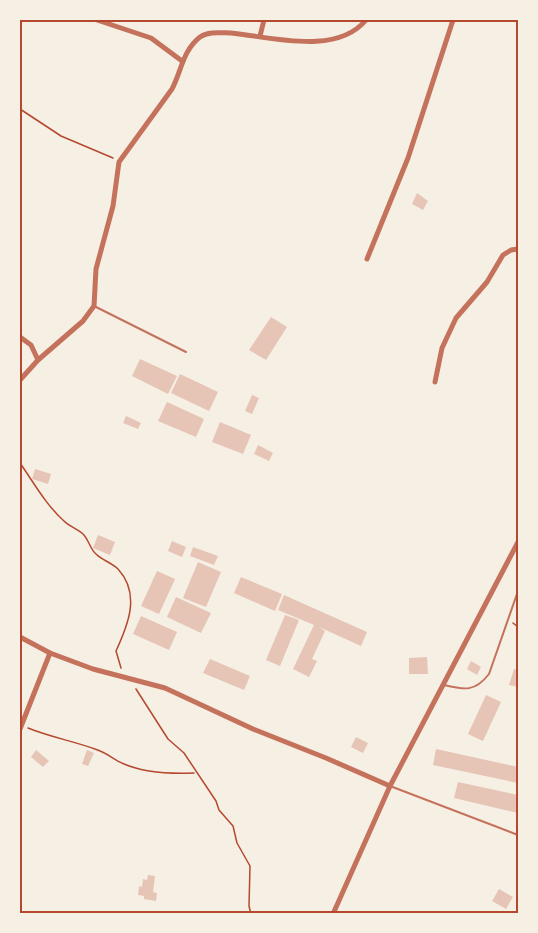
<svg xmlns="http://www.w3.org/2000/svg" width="538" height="933" font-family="Figtree,sans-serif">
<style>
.building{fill:#e6c5b7}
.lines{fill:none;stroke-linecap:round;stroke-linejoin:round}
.path{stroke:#b5482f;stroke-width:1.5}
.service{stroke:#c5725c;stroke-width:2}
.minor{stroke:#c5725c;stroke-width:5}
.neatline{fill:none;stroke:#b5482f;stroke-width:2}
</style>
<rect width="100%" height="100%" fill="#f6efe4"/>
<g class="building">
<path d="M417,193L428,201L423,210L412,204Z"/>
<path d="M271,317L287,327L266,360L249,350Z"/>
<path d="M140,359L177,376L168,394L132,376Z"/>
<path d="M180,374L218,392L209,411L171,393Z"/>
<path d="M252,395L259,398L252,414L245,411Z"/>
<path d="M167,402L204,419L196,437L158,421Z"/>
<path d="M126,416L141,423L138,429L123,423Z"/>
<path d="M220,422L251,435L243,454L212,442Z"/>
<path d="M258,445L273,453L269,461L254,454Z"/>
<path d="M35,469L51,474L48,484L32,479Z"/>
<path d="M98,535L115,542L110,555L93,548Z"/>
<path d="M172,541L186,547L182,557L168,551Z"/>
<path d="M193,547L218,556L214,565L190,556Z"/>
<path d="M198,562L221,572L206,607L183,598Z"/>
<path d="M157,571L175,579L159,614L141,606Z"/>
<path d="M241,577L282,594L275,611L234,593Z"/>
<path d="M284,595L367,632L361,646L319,627L325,631L312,659L317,661L309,677L293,669L314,625L278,610Z"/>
<path d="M176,597L211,613L201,633L167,617Z"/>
<path d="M285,615L299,620L280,666L266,660Z"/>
<path d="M141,616L177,632L169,650L133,634Z"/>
<path d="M427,657L428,674H409V658Z"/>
<path d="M210,659L250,676L244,690L203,673Z"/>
<path d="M471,661L481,667L477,675L467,669Z"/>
<path d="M514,669L518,670V687L509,685Z"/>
<path d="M486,695L501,702L483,741L468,734Z"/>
<path d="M356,737L368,743L363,753L351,747Z"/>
<path d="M436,749L518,767V783L433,765Z"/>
<path d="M36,750L49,761L43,767L31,757Z"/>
<path d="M87,750L94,753L88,766L82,764Z"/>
<path d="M458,782L518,795V813L454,798Z"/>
<path d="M148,875L155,876L153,892L157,893L156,901L144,899V896L138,895L139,886L142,887L143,879L147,880Z"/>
<path d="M499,889L513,897L506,909L492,901Z"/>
</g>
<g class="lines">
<g class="path">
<path d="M20,109L61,136L113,158"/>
<path d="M20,463C34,483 46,505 64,521C70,527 78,529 83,534C89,540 90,549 96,554C102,560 112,563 118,569C141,594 128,625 116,651L121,668"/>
<path d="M513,623L518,627"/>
<path d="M136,689L168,739L184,753L216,801L219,810L233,826L237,843L250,866L249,906L251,914"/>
<path d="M28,728C50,737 73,741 95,749C106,752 114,760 124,764C145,773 172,774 194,773"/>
</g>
<g class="service">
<path d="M94,306L186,352"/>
<path d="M444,685C465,690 475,692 489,674L518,591"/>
<path d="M390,786L518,835"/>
</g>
<g class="minor">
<path d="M97,20L151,38L182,61"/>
<path d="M260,36L264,20"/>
<path d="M367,259L408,158L453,20"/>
<path d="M20,337L31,345L38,360"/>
<path d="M20,380L38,360L83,321L94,306L96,269L113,206L119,162L172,89C181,72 183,50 200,37C209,31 221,33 231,33C272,37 336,56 366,20"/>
<path d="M435,382L442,348L456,318L487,282L503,255L511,250L518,249"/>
<path d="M20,637L50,653L93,669L165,688L253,729L326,758L390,786"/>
<path d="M20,729L50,653"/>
<path d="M333,914L390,786L518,542"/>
</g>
</g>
<rect width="538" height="933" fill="none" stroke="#f6efe4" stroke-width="42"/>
<rect x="21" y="21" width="496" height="891" class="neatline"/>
</svg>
